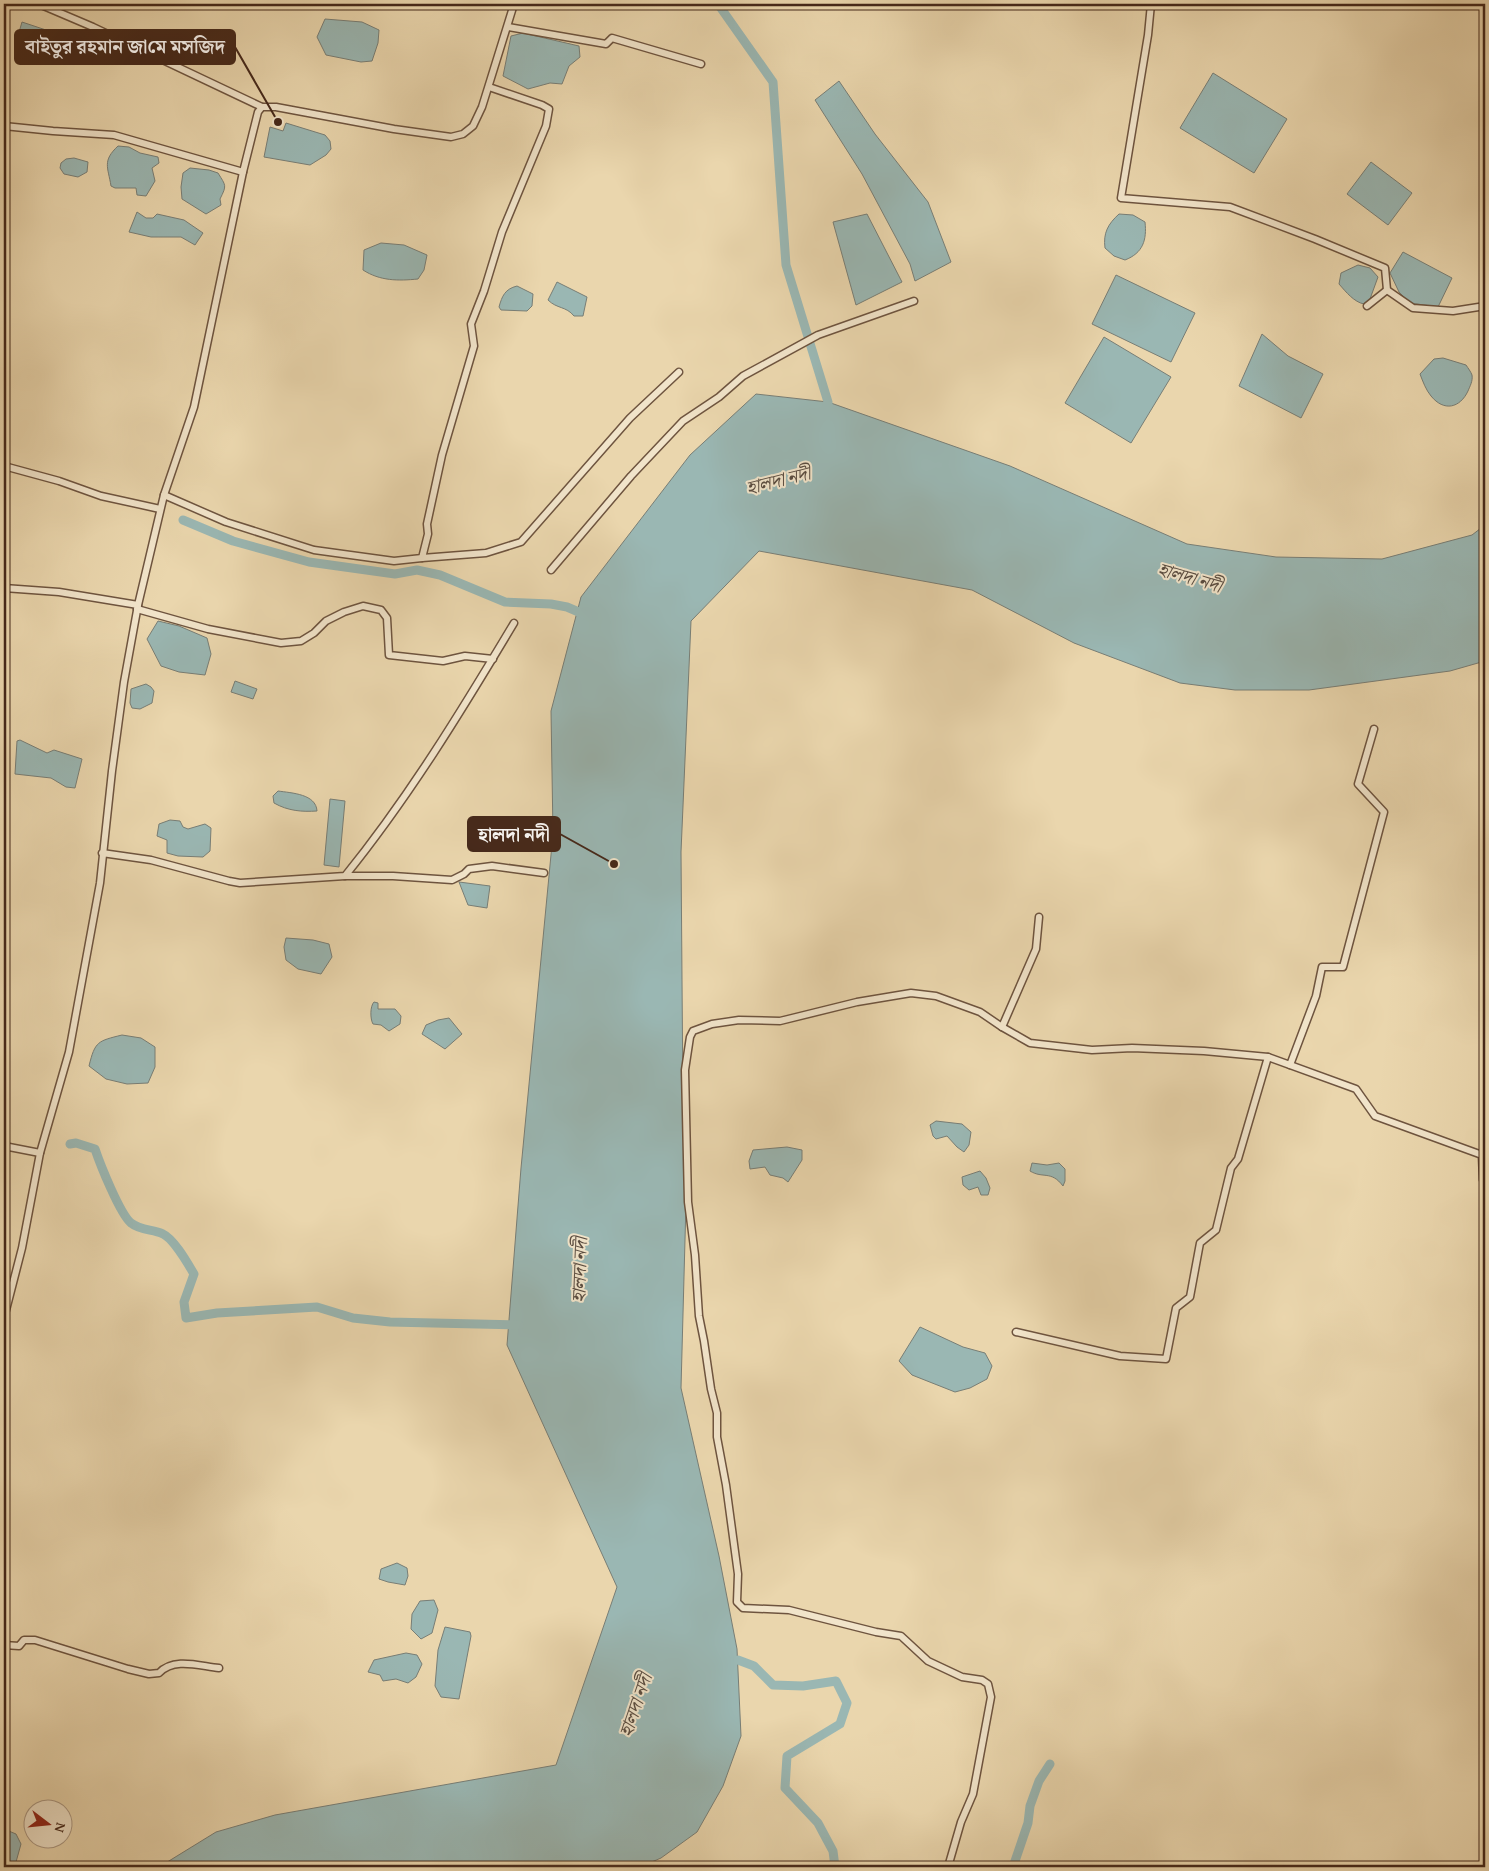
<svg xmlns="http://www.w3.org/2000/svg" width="1489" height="1871" font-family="'Gentium Book Plus','Noto Serif Bengali',serif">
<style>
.water{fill:#9ab7b3;stroke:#787e76}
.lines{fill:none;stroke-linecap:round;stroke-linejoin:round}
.canal{stroke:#9ab7b3;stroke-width:9}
.minor-casing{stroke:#6e543f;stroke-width:9}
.minor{stroke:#f1e4ca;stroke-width:6}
.labels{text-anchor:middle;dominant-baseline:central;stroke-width:4;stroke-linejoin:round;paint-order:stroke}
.water-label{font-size:19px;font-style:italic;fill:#5a4c40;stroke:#f1e4ca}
.leader{fill:none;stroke:#45281a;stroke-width:2}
.callout-dot{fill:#45281a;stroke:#f1e4ca;stroke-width:2}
.callout{fill:#45281a;stroke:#45281a;stroke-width:2}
.callout-label{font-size:19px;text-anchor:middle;font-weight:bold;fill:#fff}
</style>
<rect width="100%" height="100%" fill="#ead6ad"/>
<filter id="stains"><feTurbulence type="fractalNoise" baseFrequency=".004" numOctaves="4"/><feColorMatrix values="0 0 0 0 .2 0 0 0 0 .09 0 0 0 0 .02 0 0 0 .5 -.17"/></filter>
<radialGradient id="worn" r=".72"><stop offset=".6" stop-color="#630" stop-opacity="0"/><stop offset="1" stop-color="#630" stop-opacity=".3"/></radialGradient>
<g class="water">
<path d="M325,19L362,22L379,30L378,43L372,61L361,62L326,55L317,37Z"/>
<path d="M22,22L58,34L53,50L17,39Z"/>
<path d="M523,33L579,46L580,57L569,66L562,84L550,83L528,89L503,76L511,36Z"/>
<path d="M1213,73L1287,119L1254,173L1180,128Z"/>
<path d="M839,81L875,134L928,202L951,262L915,281L910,264L862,174L815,100Z"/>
<path d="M286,123L325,135L330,141L331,149L326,155L310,165L264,157L270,127L283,131Z"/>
<path d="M118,146L129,147L140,153L158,157L159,163L152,168L155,181L146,196L137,195L136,188H115L111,186C108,167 102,161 118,146Z"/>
<path d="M74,158L88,162L87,172L78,177L64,174L60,168L61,163L66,159Z"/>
<path d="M1371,162L1412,193L1388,225L1347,194Z"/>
<path d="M190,168L209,170L218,173C226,186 227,185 220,199L221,205L206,214L182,199L181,187L183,173Z"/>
<path d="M137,212L146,218H153L157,214L184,220L203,233L195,245L181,237H151L129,232Z"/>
<path d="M867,214L902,282L856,305L833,222Z"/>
<path d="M1119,214L1133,215L1145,222C1147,240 1143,253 1125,260L1114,256L1105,248C1103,233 1108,224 1119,214Z"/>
<path d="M381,243L404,245L427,255L424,270L418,279C398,281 380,281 363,270L364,250Z"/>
<path d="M1403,252L1452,278L1438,307L1410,303L1399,292L1390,273Z"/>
<path d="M1358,265L1370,268L1378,277L1370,299L1364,304C1354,302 1346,292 1339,284L1341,273Z"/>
<path d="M1116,275L1195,313L1171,362L1092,324Z"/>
<path d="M557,282L587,297L583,316H574C566,306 557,309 548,300Z"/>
<path d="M517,286L533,294L532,306L527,311L501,310L499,307C502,296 505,289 517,286Z"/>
<path d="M1262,334L1288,356L1323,374L1301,418L1239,386Z"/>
<path d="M1104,337L1171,377L1131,443L1065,403Z"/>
<path d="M1443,358L1466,365C1468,368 1471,372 1472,375C1473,381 1470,386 1468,391C1460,408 1444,412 1431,396C1426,390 1423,382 1420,374L1434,359Z"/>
<path d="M756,394L828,402L1010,466L1187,544L1276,557L1382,559L1472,535L1485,525V661L1450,671L1309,690H1235L1180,683L1074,643L972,590L759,551L691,621L681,852L683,1105L686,1203L681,1388L719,1556L737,1649L741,1736L723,1786L697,1832L661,1858L640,1867H162L164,1864L216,1832L275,1815L556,1765L617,1587L507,1345L521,1168L553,834L551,711L581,597L690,455Z"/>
<path d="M158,621L179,626L207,638L211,654L205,675L179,672L161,666L147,639Z"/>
<path d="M235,681L257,689L253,699L231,692Z"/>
<path d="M146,684L151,687L154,691L152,703L140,709L132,708L130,703L131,689Z"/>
<path d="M20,740L47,753L54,750L82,759L75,788L66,787L51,778L15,774L17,741Z"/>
<path d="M278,791C292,793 316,794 317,811C302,812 288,811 274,803L273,796Z"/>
<path d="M330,799L345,801L339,867L324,865Z"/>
<path d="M170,820L180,821L183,827L188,829L205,824L211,828L210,851L203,857L178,856L167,853V840L157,836L159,824Z"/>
<path d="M459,882L490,886L487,908L468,905Z"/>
<path d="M286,938L313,940L329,944L332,957L321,974L298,969L286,960L284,947Z"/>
<path d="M374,1002L378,1003V1009H395L401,1016L400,1024L389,1031L381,1025L373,1024C370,1019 370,1006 374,1002Z"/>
<path d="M449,1018L462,1034L445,1049L422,1034L426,1025L438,1020Z"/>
<path d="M122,1035L141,1038L155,1047V1067L148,1083L127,1084L106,1079L89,1066C95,1041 98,1041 122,1035Z"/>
<path d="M936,1121L962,1124L971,1132L969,1145L964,1152L957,1147L947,1136L936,1139L933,1136L930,1125Z"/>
<path d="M787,1147L802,1150V1160L788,1182L783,1178L770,1175L765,1167L750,1169L749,1161L753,1150Z"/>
<path d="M1032,1163L1047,1165L1059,1163L1065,1169V1181L1063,1186C1051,1170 1043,1179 1030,1171Z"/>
<path d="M980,1171L986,1178L990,1188L988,1195H981L978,1187L969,1190L963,1185L962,1177Z"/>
<path d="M920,1327L963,1347L985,1353L992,1366L987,1379L970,1388L955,1392L912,1375L899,1361Z"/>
<path d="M397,1563L407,1568L408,1576L405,1585L388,1582L379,1579L381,1569Z"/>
<path d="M434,1600L438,1610L432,1633L421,1639L411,1629L412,1614L420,1601Z"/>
<path d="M445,1627L470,1632L471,1636L459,1699L441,1697L435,1686L438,1650Z"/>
<path d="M406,1653L417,1655L422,1664L416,1677L408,1683L396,1679L383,1681L380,1675L368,1672L374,1660Z"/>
<path d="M4,1829L16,1834L21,1844L16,1862L7,1867H4Z"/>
</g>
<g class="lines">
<g class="canal">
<path d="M718,4L773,82L786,265L828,402V412"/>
<path d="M183,520L233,541L309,562L395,574L417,570L440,575L505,602L551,604L567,607L588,616"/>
<path d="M70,1144L76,1143L95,1149C100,1164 120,1214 131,1223C141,1231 153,1229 163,1234C174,1239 188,1264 194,1274L184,1302L186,1318L217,1313L317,1307L353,1318L390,1322L519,1325"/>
<path d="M738,1660L754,1666L773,1685L803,1686L836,1681L847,1703L840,1724L787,1756L785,1788L818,1823L833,1851L835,1867"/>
<path d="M1013,1867L1028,1823L1030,1806L1039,1781L1050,1764"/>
</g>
<g class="minor-casing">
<g id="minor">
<path d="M39,4L93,27L262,107"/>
<path d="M1151,4L1148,35L1121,198L1230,207L1315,239L1385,268L1387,290L1413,308L1453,311L1485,306"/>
<path d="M508,27L606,44L612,38L701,64"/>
<path d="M4,126L53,131L114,135L243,172"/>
<path d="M1367,306L1387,290"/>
<path d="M4,466L59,481L101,496L160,509"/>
<path d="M164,495L226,522L314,550L394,561L422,558L428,534L427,524L442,455L474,346L471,324L484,291L502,232L546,126L549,109L542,105L489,87"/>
<path d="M422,558L486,553L521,542L630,418L679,372"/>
<path d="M551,570L631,476L683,421L719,397L743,376L818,335L914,301"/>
<path d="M4,588L59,592L138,605"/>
<path d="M137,609L208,629L281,643L301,641L314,633L326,621L344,612L363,606L381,610L387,618L389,655L443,661L465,656L493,659"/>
<path d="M102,853L151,860L229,881L240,883L345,876C409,797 462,710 514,623"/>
<path d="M345,876H393L452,880L464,874L469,869L492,866L544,873"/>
<path d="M1002,1027L1036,949L1039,917"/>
<path d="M1290,1065L1316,996L1322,967H1343L1384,812L1358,784L1374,729"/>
<path d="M4,1146L40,1153"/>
<path d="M4,1318L22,1248L40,1153L69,1052L100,883L112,771L124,682L138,605L164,495L194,407L243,172L258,112L262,107H276L394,129L451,137L463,134L473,126L482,107L514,4"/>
<path d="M1016,1332L1120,1356L1166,1359L1176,1308L1190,1297L1200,1243L1216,1230L1231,1168L1238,1159L1268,1057"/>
<path d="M4,1645L19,1646L24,1640H35L128,1669L149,1674L159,1673C174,1657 199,1666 219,1668"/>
<path d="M948,1867L961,1822L973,1794L991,1697L988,1684L982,1680L962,1677L928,1661L901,1636L876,1632L789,1610L743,1608L737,1602L738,1574L726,1485L717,1437V1413L711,1389L704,1341L699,1316L695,1255L688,1202L685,1070L690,1037L693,1031L712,1024L739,1020L780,1021L857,1002L911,993L936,996L980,1012L1002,1027L1030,1043L1092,1050L1132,1048L1204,1051L1268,1057L1356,1089L1375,1116L1482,1155L1483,1180L1485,1181"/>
</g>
</g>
<use href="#minor" class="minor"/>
</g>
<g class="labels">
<g class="water-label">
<text transform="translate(778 480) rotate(-14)">হালদা নদী</text>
<text transform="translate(1190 577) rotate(16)">হালদা নদী</text>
<text transform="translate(579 1270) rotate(-88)">হালদা নদী</text>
<text transform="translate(635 1705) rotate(-71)">হালদা নদী</text>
</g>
</g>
<path class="leader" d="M278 122L235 47M614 864L560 834"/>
<g class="callout-dot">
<circle cx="278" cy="122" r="5"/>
<circle cx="614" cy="864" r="5"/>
</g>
<g class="callout">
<rect x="15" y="30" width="220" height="34" rx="5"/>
<rect x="468" y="817" width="92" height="34" rx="5"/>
</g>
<g class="callout-label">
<text x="125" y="53">বাইতুর রহমান জা‌মে মস‌জিদ</text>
<text x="514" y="841">হালদা নদী</text>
</g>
<rect width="1489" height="1871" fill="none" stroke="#ead6ad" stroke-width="20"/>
<rect x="5" y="5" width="1479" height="1861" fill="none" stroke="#45281a" stroke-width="2.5"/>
<rect x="10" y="10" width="1469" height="1851" fill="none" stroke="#45281a"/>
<g transform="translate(48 1824) rotate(106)"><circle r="24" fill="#f1e4ca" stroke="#ac9984"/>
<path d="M0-4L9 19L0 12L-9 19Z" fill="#8f2418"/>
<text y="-8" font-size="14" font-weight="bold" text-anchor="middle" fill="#45281a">N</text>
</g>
<rect width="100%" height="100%" filter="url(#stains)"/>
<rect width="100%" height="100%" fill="url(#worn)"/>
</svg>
